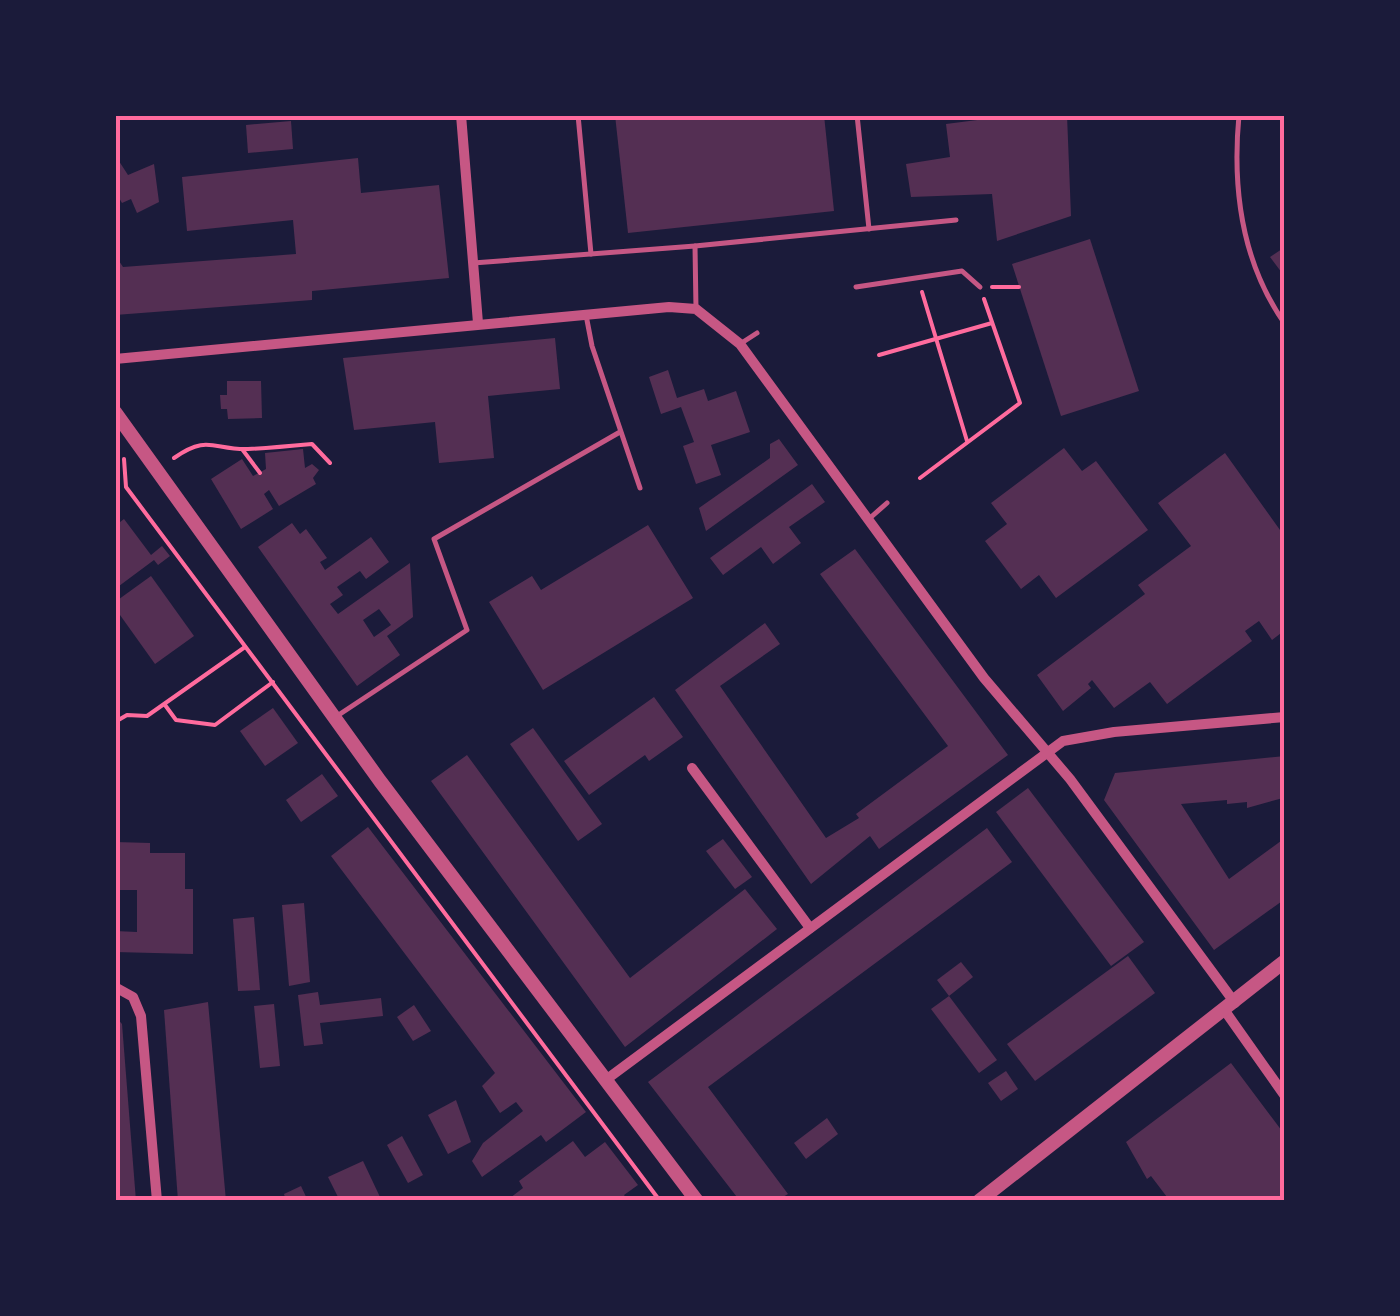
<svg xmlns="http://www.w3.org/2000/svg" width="1400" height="1316" font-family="Literata,serif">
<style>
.building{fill:#542f53;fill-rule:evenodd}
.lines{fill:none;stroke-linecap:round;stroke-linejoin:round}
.path{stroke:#ff6b9d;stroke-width:4}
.service{stroke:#c65784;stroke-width:5}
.minor{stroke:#c65784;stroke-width:10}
.tertiary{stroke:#c65784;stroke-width:14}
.neatline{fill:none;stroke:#ff6b9d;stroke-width:4}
</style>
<rect width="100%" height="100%" fill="#1b1b3a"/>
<g class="building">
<path d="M615,115H824L834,211L628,233Z"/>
<path d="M984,115H1067L1071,216L997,241L992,194L911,197L906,164L950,157L946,124L985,119Z"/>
<path d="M291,121L293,149L248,153L246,125Z"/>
<path d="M115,155L128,175L154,164L159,202L137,213L131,199L122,203L115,191Z"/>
<path d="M358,158L361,193L439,185L449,278L312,291V300L115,315V255L123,267L296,254L293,220L187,231L182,177Z"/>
<path d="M1090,239L1139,391L1061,416L1012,264Z"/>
<path d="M1285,247V277L1270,257Z"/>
<path d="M555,338L560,389L488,396L494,458L439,463L435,422L354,430L343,358Z"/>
<path d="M668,370L677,398L704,389L708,401L736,391L750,432L711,445L721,475L696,484L683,446L694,442L681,407L661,414L649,377Z"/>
<path d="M227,381H261L262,418L228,419L227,409H221L220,395H227Z"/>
<path d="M779,439L798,465L706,531L699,508L770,458V444Z"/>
<path d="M1064,448L1082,471L1096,461L1148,530L1056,598L1039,575L1021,589L985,541L1007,524L991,503Z"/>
<path d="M303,449L305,468L312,464L319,470L313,478L316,484L279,506L269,490L264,494L273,509L241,529L211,479L242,459L253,476L266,469L265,453Z"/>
<path d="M1225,453L1285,537V630L1272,640L1259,621L1245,631L1252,641L1167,704L1150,682L1114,708L1092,680L1088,684L1091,688L1063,711L1037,675L1145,594L1138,585L1191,546L1158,503Z"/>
<path d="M812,484L825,502L789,527L801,543L773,564L761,547L723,575L710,558Z"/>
<path d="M124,519L151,555L162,546L170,556L158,565L154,560L115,589V526Z"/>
<path d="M292,523L300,534L306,529L327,558L320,562L325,570L371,537L389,562L366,579L360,571L337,587L343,595L330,604L338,614L410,563L413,617L387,636L400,655L357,686L258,547ZM379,609L391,625L374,637L363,620Z"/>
<path d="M648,525L693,598L543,690L489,602L532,576L541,590Z"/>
<path d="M855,549L1008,755L879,849L870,836L811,884L675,690L765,623L780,644L720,686L826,838L859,818L856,814L948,746L820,574Z"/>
<path d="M151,576L194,636L155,664L115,608V602Z"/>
<path d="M654,697L683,737L649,761L645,755L589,795L564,761Z"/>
<path d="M273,708L298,743L265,766L240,731Z"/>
<path d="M533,728L602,824L578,841L510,744Z"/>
<path d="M467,755L630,978L745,889L777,929L625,1047L431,781Z"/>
<path d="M1285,756L1283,798L1247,808V802L1227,804V800L1181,804L1229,879L1285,838V899L1214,950L1104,800L1115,773Z"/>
<path d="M322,774L338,796L301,822L286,800Z"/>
<path d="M1028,788L1144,942L1111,966L996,812Z"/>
<path d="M368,827L586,1112L546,1142L541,1135L482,1177L472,1161L483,1143L523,1111L516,1102L500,1113L482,1086L495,1073L331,856Z"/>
<path d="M987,828L1012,862L708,1087L788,1194L783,1197L786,1201H740L648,1082Z"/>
<path d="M723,839L752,877L735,889L706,851Z"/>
<path d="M115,842L150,843V853H185V889H193V954L115,952V931L137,932V890H115Z"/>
<path d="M304,903L310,982L289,986L282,905Z"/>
<path d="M254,917L260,990L238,991L233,919Z"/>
<path d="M1128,956L1155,993L1035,1081L1007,1044Z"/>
<path d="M961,962L973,977L949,996L937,980Z"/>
<path d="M318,992L320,1005L381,998L383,1016L320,1023L323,1044L304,1046L298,995Z"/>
<path d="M949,996L997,1060L979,1073L931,1009Z"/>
<path d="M208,1002L226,1201H178L164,1010Z"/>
<path d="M274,1004L280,1066L260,1068L254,1006Z"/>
<path d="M414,1005L431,1031L413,1041L397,1017Z"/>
<path d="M115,1016L122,1024L136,1201H115Z"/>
<path d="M1231,1063L1285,1135V1201H1170L1151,1176L1147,1179L1126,1142Z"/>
<path d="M1006,1071L1018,1089L1001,1101L988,1083Z"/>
<path d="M456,1100L471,1142L448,1154L428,1115Z"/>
<path d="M827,1118L838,1134L806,1159L794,1143Z"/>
<path d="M402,1136L423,1175L408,1183L387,1145Z"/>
<path d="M573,1141L585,1157L605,1142L638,1185L624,1195L628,1201H506L523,1188L519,1181Z"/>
<path d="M363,1161L380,1197L340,1201L328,1177Z"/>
<path d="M301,1186L308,1201H286L284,1194Z"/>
</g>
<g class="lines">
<g class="path">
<path d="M992,287H1019"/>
<path d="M922,292L967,441"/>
<path d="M879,355L992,323"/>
<path d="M242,449L260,473"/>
<path d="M174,458C208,434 213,450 248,449C269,448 291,446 312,444L330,463"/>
<path d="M124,459L126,487L660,1201"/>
<path d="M920,478L1020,403L984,299"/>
<path d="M165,705L176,720L215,725L273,682"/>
<path d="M115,722L127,715L147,716L245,647"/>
</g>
<g class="service">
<path d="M578,115L591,254"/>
<path d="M857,115L869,229"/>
<path d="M1239,115C1232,189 1242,263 1285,324"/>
<path d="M695,246L956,220"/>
<path d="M473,263L695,246L696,309"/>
<path d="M856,287L962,271L980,287"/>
<path d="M586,315L592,346L640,488"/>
<path d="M740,344L757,333"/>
<path d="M870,518L887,503"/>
<path d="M337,716L467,630L434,539L620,432"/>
</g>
<g class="minor">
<path d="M461,115L478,323"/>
<path d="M115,359L669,307L696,309L740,344L984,678L1070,779L1235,1003"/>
<path d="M692,768L810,928"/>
<path d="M115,987L133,997L141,1016L157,1201"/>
<path d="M1225,1011L1285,1096"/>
<path d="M607,1079L1063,741L1114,732L1285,717"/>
</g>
<g class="tertiary">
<path d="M115,412L380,781L697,1201"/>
<path d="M979,1201L1285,961"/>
</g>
</g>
<rect width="1400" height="1316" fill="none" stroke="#1b1b3a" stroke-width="235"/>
<rect x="118" y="118" width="1164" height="1080" class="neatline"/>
</svg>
